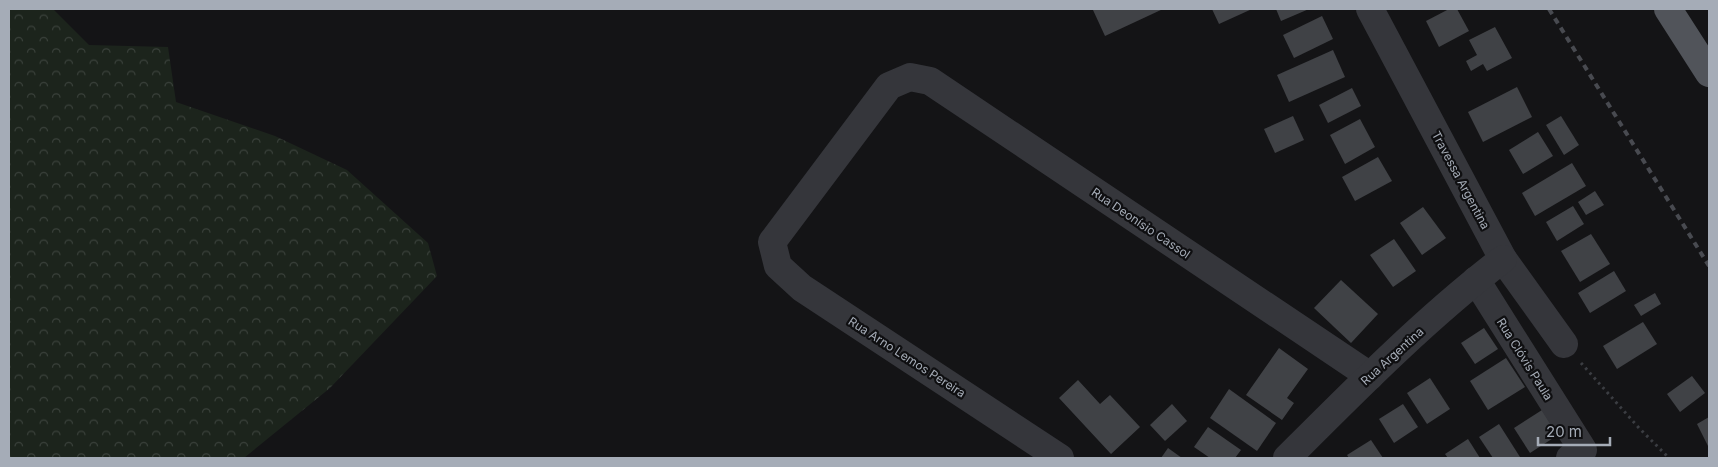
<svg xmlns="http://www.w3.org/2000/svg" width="1718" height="467" font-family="Inter,sans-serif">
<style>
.forest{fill:url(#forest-crowns)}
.building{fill:#404246}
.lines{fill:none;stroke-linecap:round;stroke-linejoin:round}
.path{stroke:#3b3d42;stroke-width:3;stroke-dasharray:2.5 4;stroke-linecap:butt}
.minor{stroke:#35363b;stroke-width:28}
.major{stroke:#51545a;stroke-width:28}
.rail{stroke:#484a50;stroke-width:4;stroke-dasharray:6 5;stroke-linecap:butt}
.labels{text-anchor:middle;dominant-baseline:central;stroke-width:4.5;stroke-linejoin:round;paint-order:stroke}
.street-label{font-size:12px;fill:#a5acb7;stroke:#0f0f11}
</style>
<defs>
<pattern id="forest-crowns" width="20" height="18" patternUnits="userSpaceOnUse" patternTransform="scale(1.25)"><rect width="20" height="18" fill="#1c241c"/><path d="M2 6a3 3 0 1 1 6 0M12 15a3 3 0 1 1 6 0" fill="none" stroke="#3a413b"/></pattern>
</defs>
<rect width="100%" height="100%" fill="#141416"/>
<path class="forest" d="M9,9H53L89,45L168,47L176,102L275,136L347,170L428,243L437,276L330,388L244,458H9Z"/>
<g class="building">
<path d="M1097,9H1163L1105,36L1093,10Z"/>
<path d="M1212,9H1252L1219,24Z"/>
<path d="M1276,9H1309L1281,21Z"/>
<path d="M1449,9H1457L1469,31L1439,47L1426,21Z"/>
<path d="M1322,16L1333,39L1294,58L1283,35Z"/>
<path d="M1495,27L1512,58L1487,71L1483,64L1471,71L1466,61L1477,55L1469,40Z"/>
<path d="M1333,50L1345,77L1289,102L1277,75Z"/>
<path d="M1517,87L1532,117L1483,142L1468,112Z"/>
<path d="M1352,88L1361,106L1328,123L1319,105Z"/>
<path d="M1293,116L1304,140L1275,153L1264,129Z"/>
<path d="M1561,116L1579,145L1564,155L1546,125Z"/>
<path d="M1360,119L1375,147L1345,164L1330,135Z"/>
<path d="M1538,132L1553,156L1523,174L1509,150Z"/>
<path d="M1378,157L1392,181L1355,201L1342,177Z"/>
<path d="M1572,163L1586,186L1535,216L1522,193Z"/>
<path d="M1595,191L1604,205L1586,215L1578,202Z"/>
<path d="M1573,206L1584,224L1557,241L1546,222Z"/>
<path d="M1423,207L1446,238L1422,255L1400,223Z"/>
<path d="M1591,234L1610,264L1580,282L1561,251Z"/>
<path d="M1394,239L1416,271L1393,287L1370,255Z"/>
<path d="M1614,271L1626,291L1590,313L1578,293Z"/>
<path d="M1341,280L1378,314L1351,343L1314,308Z"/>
<path d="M1655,293L1661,304L1641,316L1634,305Z"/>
<path d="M1643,322L1657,344L1617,369L1603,346Z"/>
<path d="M1484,328L1498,349L1475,364L1461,343Z"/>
<path d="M1279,348L1308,369L1287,398L1294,403L1282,420L1246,395Z"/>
<path d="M1506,358L1525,387L1488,410L1470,381Z"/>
<path d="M1692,376L1705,393L1680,412L1667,394Z"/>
<path d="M1430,378L1450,409L1427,424L1407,393Z"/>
<path d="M1078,380L1100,404L1110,395L1140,427L1111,454L1059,398Z"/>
<path d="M1229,389L1276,423L1257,451L1210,418Z"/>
<path d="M1172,404L1187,421L1165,441L1150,425Z"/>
<path d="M1403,404L1418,427L1394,443L1379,419Z"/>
<path d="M1542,410L1558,435L1530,453L1514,428Z"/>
<path d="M1709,417V448L1697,424Z"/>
<path d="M1499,424L1520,457L1518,458H1493L1479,437Z"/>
<path d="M1208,427L1241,450L1235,458H1210L1194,447Z"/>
<path d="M1468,439L1480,458H1448L1445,454Z"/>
<path d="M1371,440L1383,458H1349L1347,455Z"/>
<path d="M1168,448L1182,458H1161Z"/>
</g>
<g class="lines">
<path class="path" d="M1581,363L1639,428L1669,458"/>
<g class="minor">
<path d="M1370,9L1503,259L1564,344"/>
<path d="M1476,280L1583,450L1570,458"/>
<path d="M1060,458L802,288L778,266L772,242L889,86L910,77L930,81L1370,376"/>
<path d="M1287,458C1356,389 1425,319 1503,259"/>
</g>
<path class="major" d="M1668,9L1709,73"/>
<path class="rail" d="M1549,9L1709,266"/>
</g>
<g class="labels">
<g class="street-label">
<text transform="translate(1461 180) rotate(62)">Travessa Argentina</text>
<text transform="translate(1141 223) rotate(34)">Rua Deonísio Cassol</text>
<text transform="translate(1392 356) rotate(-42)">Rua Argentina</text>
<text transform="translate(907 357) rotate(33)">Rua Arno Lemos Pereira</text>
<text transform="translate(1525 359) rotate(58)">Rua Clóvis Paula</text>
</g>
</g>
<rect width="1718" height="467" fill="none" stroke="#a5acb7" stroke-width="20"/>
<path d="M1538 437v8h72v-8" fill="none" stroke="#a5acb7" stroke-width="2.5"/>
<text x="1546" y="437" font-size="15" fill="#a5acb7" stroke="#0f0f11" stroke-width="4" paint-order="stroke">20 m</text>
</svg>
